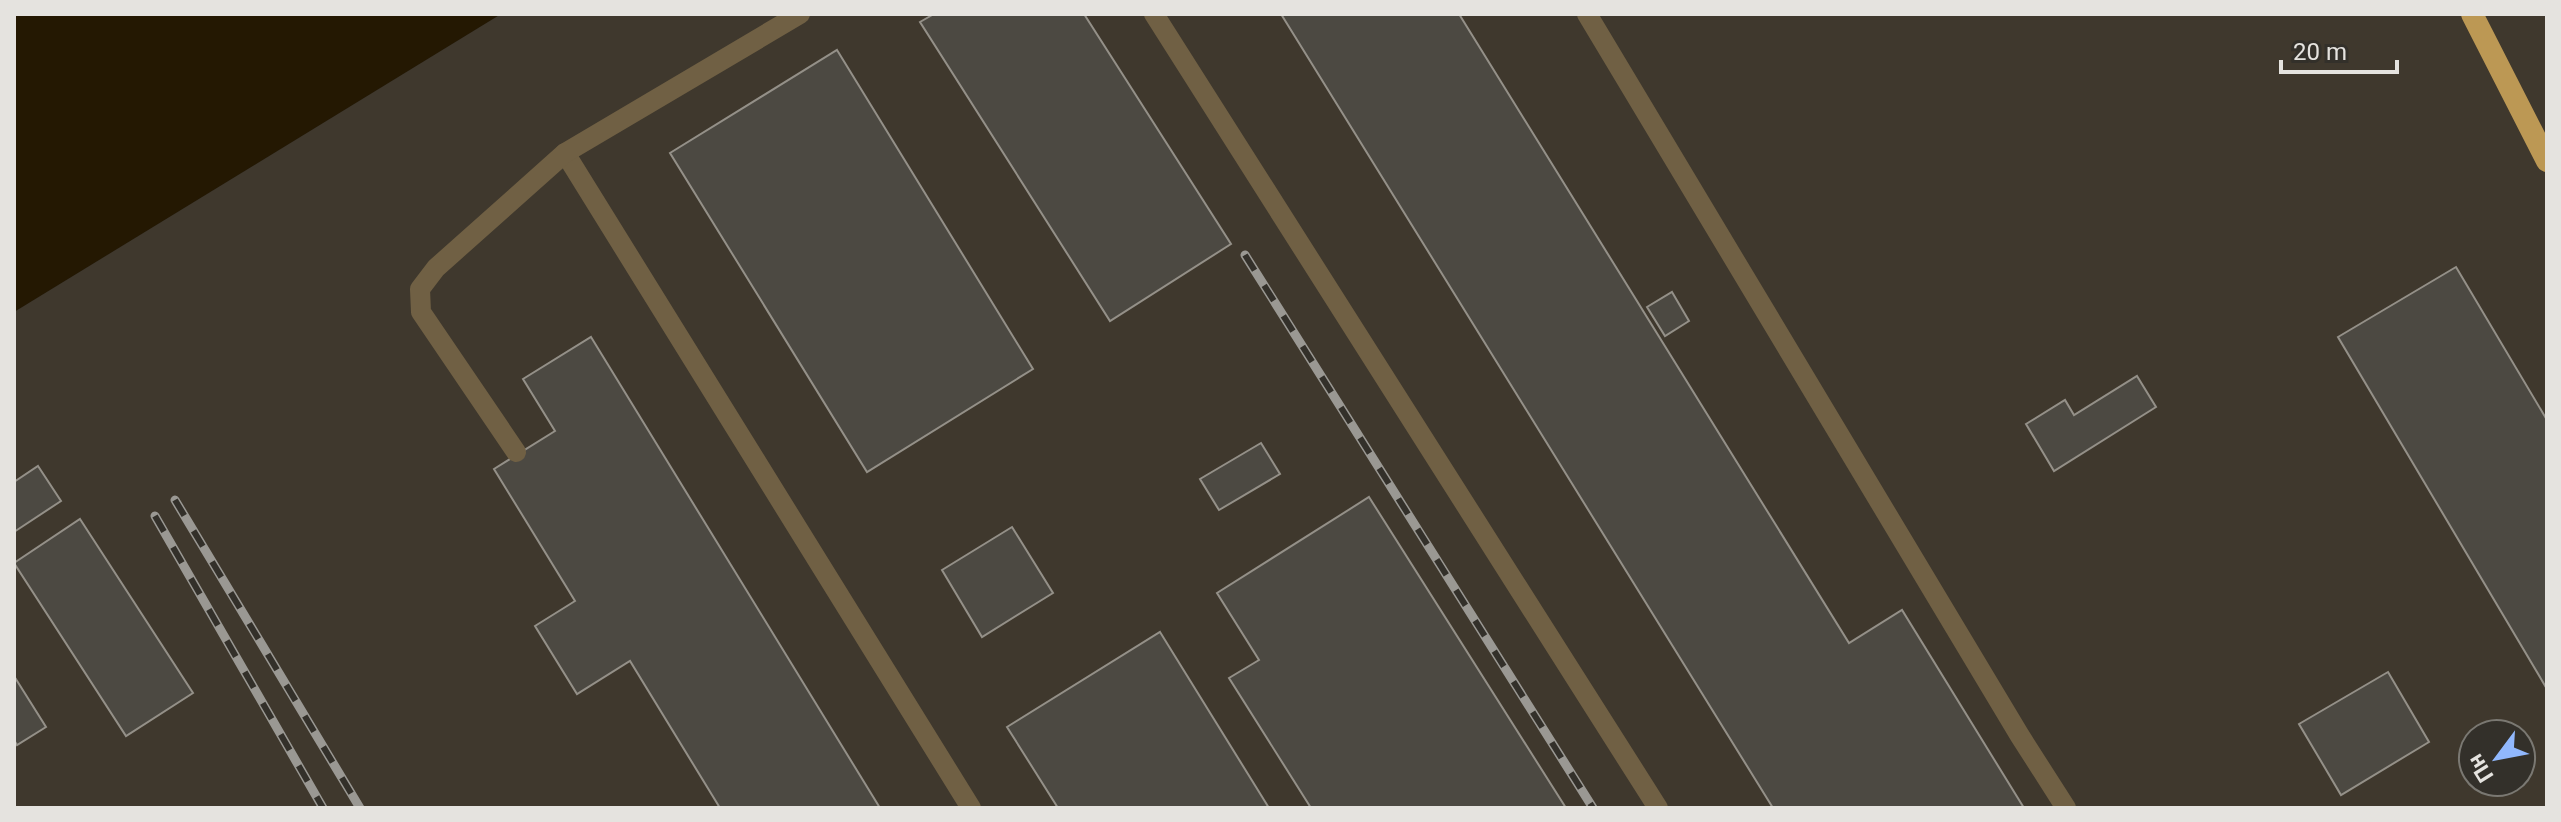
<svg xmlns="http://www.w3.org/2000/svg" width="2561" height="822" font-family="Roboto,sans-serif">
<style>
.built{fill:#3f382d;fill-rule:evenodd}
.water{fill:#241802}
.building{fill:#4c4942;stroke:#949088;stroke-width:2}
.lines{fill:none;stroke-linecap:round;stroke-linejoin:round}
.service{stroke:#706044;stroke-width:20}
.trunk{stroke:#bc9854;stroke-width:22}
.rail-casing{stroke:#9a9893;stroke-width:9}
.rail{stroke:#33302a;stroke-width:6;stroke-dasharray:18;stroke-linecap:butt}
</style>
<rect width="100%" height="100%" fill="#33302a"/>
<path class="built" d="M501,14H2547V808H14V312ZM2473,734H2521V782H2473Z"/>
<path class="water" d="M14,14H501L14,312Z"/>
<g class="building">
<path d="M934,14H1084L1231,244L1110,321L920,22Z"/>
<path d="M1281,14H1459L1849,643L1902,610L2024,808H1773Z"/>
<path d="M837,50L1033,369L867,472L670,153Z"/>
<path d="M2456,267L2547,420V689L2338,337Z"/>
<path d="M1672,292L1689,321L1665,336L1647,307Z"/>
<path d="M591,337L880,808H720L630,661L577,694L535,626L575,601L494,469L555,431L523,379Z"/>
<path d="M2137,376L2156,407L2054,471L2026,424L2065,400L2074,415Z"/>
<path d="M1261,443L1280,474L1219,510L1200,479Z"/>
<path d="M38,466L61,501L14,532V482Z"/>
<path d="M1369,497L1566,808H1311L1229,678L1259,660L1217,593Z"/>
<path d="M80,519L193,693L126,736L14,563Z"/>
<path d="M1012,527L1053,593L982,637L942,570Z"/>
<path d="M1160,632L1269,808H1058L1007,727Z"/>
<path d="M2388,672L2429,742L2341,795L2299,724Z"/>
<path d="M14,676L46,727L17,745L14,740Z"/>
</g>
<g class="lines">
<g class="service">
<path d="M1154,14L1658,808"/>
<path d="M1587,14L2020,736L2066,808"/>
<path d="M565,153L971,808"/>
<path d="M516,452L421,312L420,289L436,268L565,153L800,14"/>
</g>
<path class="trunk" d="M2472,14L2547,161"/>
<g class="rail-casing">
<g id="rail">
<path d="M1245,255L1593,808"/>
<path d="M175,500L360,808"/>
<path d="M155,516L323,808"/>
</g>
</g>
<use href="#rail" class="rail"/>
</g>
<rect width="2561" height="822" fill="none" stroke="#e5e3df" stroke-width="32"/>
<g transform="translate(2497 758) rotate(238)"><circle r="38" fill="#33302a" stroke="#7a7872" stroke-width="2"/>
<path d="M0-6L14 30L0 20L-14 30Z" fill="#91b8fd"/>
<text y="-12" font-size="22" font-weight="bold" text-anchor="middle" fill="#e5e3df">Пн</text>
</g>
<path d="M2281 60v12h116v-12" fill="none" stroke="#e5e3df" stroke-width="4"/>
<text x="2293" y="60" font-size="24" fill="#e5e3df" stroke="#33302a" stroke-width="6" paint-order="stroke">20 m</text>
</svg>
